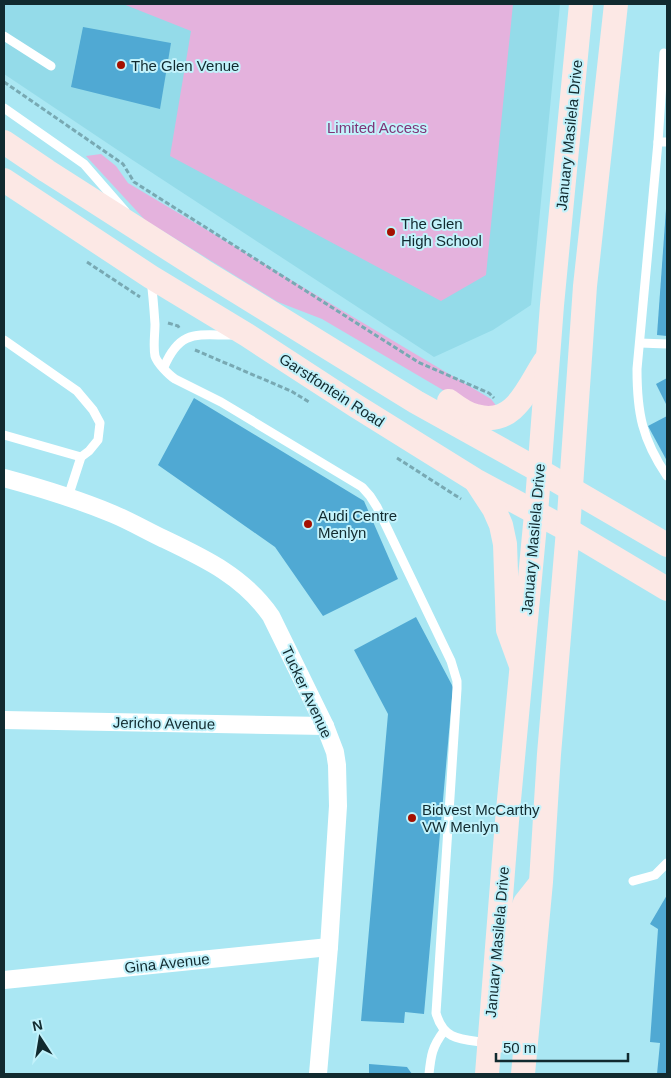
<svg xmlns="http://www.w3.org/2000/svg" width="671" height="1078" font-family="Arial,sans-serif">
<style>
.built{fill:#94dbe9}
.green{fill:#e4b2dd}
.building{fill:#50a9d3}
.lines{fill:none;stroke-linecap:round;stroke-linejoin:round}
.path{stroke:#78a9b3;stroke-width:3;stroke-dasharray:5 2.5;stroke-linecap:butt}
.lane{stroke:#fff;stroke-width:9}
.street{stroke:#fff;stroke-width:18}
.secondary{stroke:#fce8e5;stroke-width:24}
.poi-dot{fill:#a41000;stroke:#c2f2fb;stroke-width:2}
.labels{text-anchor:middle;dominant-baseline:central;stroke-width:4;stroke-linejoin:round;paint-order:stroke}
.poi-label{font-size:15px;fill:#112a2f;stroke:#c2f2fb;text-anchor:start}
.park-label{font-size:15px;fill:#7e3477;stroke:#c2f2fb}
.street-label{font-size:15px;fill:#112a2f;stroke:#c2f2fb}
</style>
<rect width="100%" height="100%" fill="#aae7f3"/>
<path class="built" d="M4,4H560L531,305L493,330L434,357L131,159L4,74Z"/>
<g class="green">
<path d="M123,4H513L486,275L441,301L170,156L191,31Z"/>
<path d="M101,154L116,166L128,183L491,399L498,408L482,413L322,319L278,302L145,220L86,156Z"/>
</g>
<g class="building">
<path d="M83,27L171,43L160,109L71,87Z"/>
<path d="M666,209H667V336L657,335Z"/>
<path d="M667,378V406L656,384Z"/>
<path d="M194,398L364,501L398,579L323,616L275,547L158,465Z"/>
<path d="M667,416V461L648,426Z"/>
<path d="M416,617L453,687L424,1014L405,1012L404,1023L361,1021L388,714L354,650Z"/>
<path d="M667,895V1074H657L660,1043L650,1042L658,929L650,924Z"/>
<path d="M369,1064L407,1067L412,1074H369Z"/>
</g>
<g class="lines">
<g class="path">
<path d="M4,82L123,164L134,182L418,362L489,393L494,398"/>
<path d="M87,262L140,297"/>
<path d="M168,323L178,326L180,329"/>
<path d="M195,350L291,391L309,402"/>
<path d="M397,458L461,499"/>
</g>
<g class="lane">
<path d="M4,36L51,66"/>
<path d="M4,108L84,164L125,211"/>
<path d="M658,142L664,53"/>
<path d="M667,142H658L637,369C637,413 642,439 667,476"/>
<path d="M151,280C153,295 154,309 155,324C155,334 153,346 155,356C157,363 169,375 175,379L221,402L362,487L370,496L377,507L451,661L457,681V689L436,1013C444,1042 463,1039 489,1043"/>
<path d="M4,340L77,391L93,410L100,423L98,440L89,451L81,457L68,497"/>
<path d="M640,343L667,344"/>
<path d="M164,367C181,327 199,336 236,335"/>
<path d="M4,435L81,457"/>
<path d="M633,881L655,875L667,863"/>
<path d="M429,1074C431,1055 432,1047 444,1031"/>
</g>
<g class="street">
<path d="M4,478C41,488 77,499 113,514C130,521 147,531 164,539C206,559 244,577 271,616L325,726L335,752L337,765L338,806L329,947L318,1074"/>
<path d="M4,720L325,726"/>
<path d="M4,980L329,947"/>
</g>
<g class="secondary">
<path d="M4,142L47,171L205,272L416,402L540,471L667,545"/>
<path d="M4,180L151,277L247,335L356,406L475,480L568,530L667,589"/>
<path d="M449,401C457,407 466,414 476,416C515,428 528,386 545,361"/>
<path d="M477,483L494,509L501,525L505,544L508,630L520,663"/>
<path d="M489,1043L501,1040L506,1033L519,918L525,903L540,884"/>
<path d="M487,1074L507,821L536,514L552,305L581,4"/>
<path d="M523,1074L541,882L549,754L568,530L585,286L616,4"/>
</g>
</g>
<g class="poi-dot">
<circle cx="121" cy="65" r="5"/>
<circle cx="391" cy="232" r="5"/>
<circle cx="308" cy="524" r="5"/>
<circle cx="412" cy="818" r="5"/>
</g>
<g class="labels">
<g class="poi-label">
<text x="131" y="65">The Glen Venue</text>
<text x="401" y="223">The Glen<tspan x="401" dy="17">High School</tspan></text>
<text x="318" y="515">Audi Centre<tspan x="318" dy="17">Menlyn</tspan></text>
<text x="422" y="809">Bidvest McCarthy<tspan x="422" dy="17">VW Menlyn</tspan></text>
</g>
<g class="park-label">
<text x="377" y="127">Limited Access</text>
</g>
<g class="street-label">
<text transform="translate(569 135) rotate(-84)">January Masilela Drive</text>
<text transform="translate(332 390) rotate(33)">Garstfontein Road</text>
<text transform="translate(533 539) rotate(-85)">January Masilela Drive</text>
<text transform="translate(307 692) rotate(65)">Tucker Avenue</text>
<text transform="translate(164 723) rotate(1)">Jericho Avenue</text>
<text transform="translate(497 942) rotate(-85)">January Masilela Drive</text>
<text transform="translate(167 963) rotate(-6)">Gina Avenue</text>
</g>
</g>
<rect width="671" height="1078" fill="none" stroke="#112a2f" stroke-width="10"/>
<g transform="translate(40 1038) rotate(348)" stroke="#c2f2fb" stroke-width="4" paint-order="stroke">
<path d="M0-4L9 19L0 12L-9 19Z" fill="#112a2f"/>
<text y="-8" font-size="14" font-weight="bold" text-anchor="middle" fill="#112a2f">N</text>
</g>
<path d="M496 1053v8h132v-8" fill="none" stroke="#112a2f" stroke-width="2.5"/>
<text x="503" y="1053" font-size="15" fill="#112a2f" stroke="#c2f2fb" stroke-width="4" paint-order="stroke">50 m</text>
</svg>
